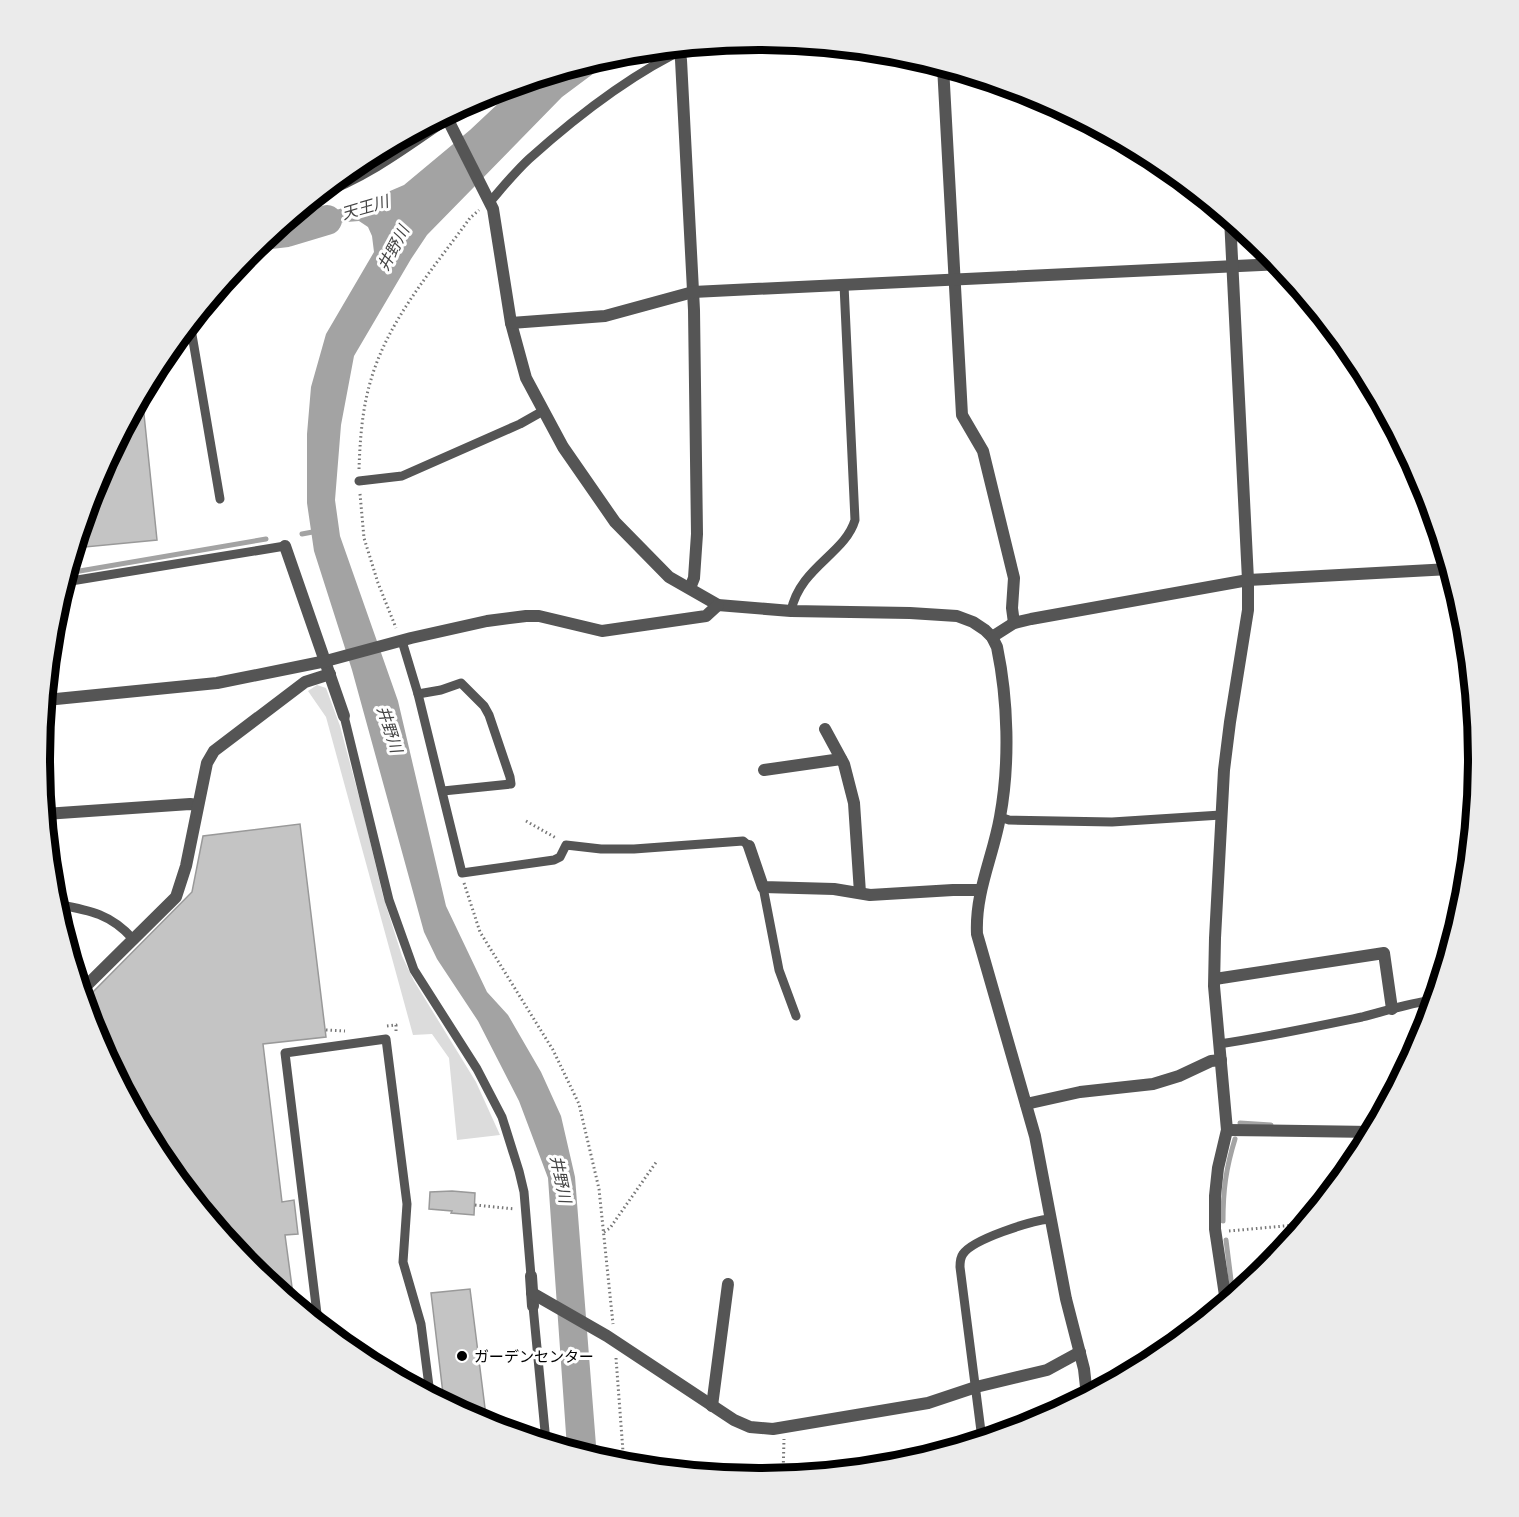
<svg xmlns="http://www.w3.org/2000/svg" width="1519" height="1517" font-family="'Golos Text','Noto Sans JP',sans-serif">
<style>
.green{fill:#dcdcdc}
.water{fill:#a3a3a3}
.lines{fill:none;stroke-linecap:round;stroke-linejoin:round}
.stream{stroke:#a3a3a3;stroke-width:5}
.river{stroke:#a3a3a3;stroke-width:30}
.building{fill:#c4c4c4;stroke:#999;stroke-width:1.5}
.path{stroke:#777;stroke-width:3;stroke-dasharray:1.5 3;stroke-linecap:butt}
.service{stroke:#555;stroke-width:9}
.minor{stroke:#555;stroke-width:12}
.tertiary{stroke:#555;stroke-width:12}
.poi-dot{fill:#000;stroke:#fff;stroke-width:2}
.labels{text-anchor:middle;dominant-baseline:central;stroke-width:6;stroke-linejoin:round;paint-order:stroke}
.poi-label{font-size:15px;fill:#000;stroke:#fff;text-anchor:start}
.water-label{font-size:16px;font-style:italic;fill:#444;stroke:#fff}
.rim{fill:none;stroke:#000;stroke-width:8}
</style>
<rect width="100%" height="100%" fill="#fff"/>
<path class="green" d="M317,685L326,688L340,726L363,812L383,896L402,956L414,981L476,1082L500,1135L457,1140L449,1058L432,1034L413,1035L326,717L308,691Z"/>
<path class="water" d="M621,53L562,97L427,235L411,259L354,356L341,425L335,500L340,536L398,701L446,906L487,992L508,1015L541,1072L561,1116L575,1177L597,1458L567,1448L548,1178L519,1101L478,1021L437,959L424,932L352,670L314,551L307,503V434L311,387L326,334L374,252L372,236L368,227L359,221L334,223L298,235L287,232L300,221L369,200L404,185L470,130L520,83Z"/>
<g class="lines">
<g class="stream">
<path d="M302,534L318,531"/>
<path d="M68,573L266,539"/>
<path d="M1240,1123L1271,1125"/>
<path d="M1223,1221C1223,1190 1226,1168 1235,1139"/>
<path d="M1226,1240L1233,1296"/>
</g>
<path class="river" d="M270,234L287,232L327,220"/>
</g>
<g class="building">
<path d="M142,395L157,540L75,548L95,483Z"/>
<path d="M300,824L326,1037L263,1044L282,1202L294,1200L298,1234L285,1235L294,1302L250,1267L161,1158L95,1034L85,1002L89,996L192,892L203,836Z"/>
<path d="M452,1191L475,1193L474,1215L451,1213L452,1211L429,1209L430,1192Z"/>
<path d="M470,1289L487,1424L444,1402L431,1293Z"/>
</g>
<g class="lines">
<g class="path">
<path d="M359,469C360,440 362,411 370,383C387,321 433,269 470,218L479,210"/>
<path d="M360,494L364,538L378,583L396,628"/>
<path d="M526,821L556,838"/>
<path d="M464,883L480,932L553,1050L579,1104L599,1189L613,1324"/>
<path d="M387,1026L396,1025V1031"/>
<path d="M326,1030L345,1031"/>
<path d="M475,1205L515,1209"/>
<path d="M1229,1231L1295,1225"/>
<path d="M604,1232L610,1228L657,1161"/>
<path d="M616,1358L624,1465"/>
<path d="M783,1476L784,1439"/>
</g>
<g class="service">
<path d="M316,196C365,179 405,149 447,120"/>
<path d="M489,203C502,188 515,172 529,159C578,115 632,73 691,46"/>
<path d="M190,323L220,499"/>
<path d="M359,481L402,476L520,424L543,411"/>
<path d="M65,582L285,546"/>
<path d="M791,611C800,567 845,554 855,520L844,285"/>
<path d="M402,641L418,694L462,873L554,860L560,857L566,845L601,849H634L743,841L749,846"/>
<path d="M418,694L441,690L461,683L484,706L489,715L510,777L511,784L443,791"/>
<path d="M344,716L389,900L414,970L477,1069L502,1117L519,1171L524,1192L531,1276"/>
<path d="M1000,817L1009,820L1112,822L1221,815"/>
<path d="M763,887L779,970L796,1016"/>
<path d="M55,904C88,910 110,913 133,939"/>
<path d="M1219,1044C1267,1037 1314,1027 1362,1017C1386,1011 1409,1003 1434,1000"/>
<path d="M533,1306L546,1442"/>
<path d="M318,1322L285,1053L386,1039L407,1204L403,1262L421,1324L430,1394"/>
<path d="M1087,1387L1110,1383"/>
<path d="M982,1439L960,1267C960,1263 960,1258 963,1254C973,1239 1031,1221 1049,1219"/>
</g>
<g class="minor">
<path d="M679,51L681,60L694,310L697,534L694,578L690,588"/>
<path d="M943,66L962,415L983,451L1014,578L1012,608L1014,623"/>
<path d="M445,114L493,209L511,323L526,378L563,447L615,522L669,577L718,605L730,606L791,611L910,613L957,616L973,622L985,630L992,637L997,647C1008,700 1010,763 1000,817C993,857 975,892 977,934L1035,1136L1066,1299L1084,1369L1087,1396"/>
<path d="M511,323L605,316L693,292L1280,264"/>
<path d="M285,546L344,716"/>
<path d="M46,700L217,683L326,661L411,638L487,621L526,616H539L602,631L706,616L718,605"/>
<path d="M825,729L844,764L854,803L860,893"/>
<path d="M764,770L841,759"/>
<path d="M45,814L190,804L197,805"/>
<path d="M749,846L763,887L834,889L870,895L953,890H980"/>
<path d="M1215,979L1384,953L1392,1009"/>
<path d="M82,990L176,897L186,866L207,763L214,751L305,682L330,674"/>
<path d="M1026,1104L1080,1092L1153,1084L1179,1076L1211,1061L1221,1060"/>
<path d="M1227,1130L1372,1132"/>
<path d="M531,1276L533,1306"/>
<path d="M532,1293L607,1336L734,1420L750,1427L773,1429L928,1403L976,1387L1047,1370L1080,1352"/>
<path d="M1226,1302L1215,1229V1196L1218,1168L1227,1130L1214,986L1215,938L1224,770L1230,722L1248,610V580L1230,218"/>
<path d="M712,1406L728,1284"/>
</g>
<path class="tertiary" d="M992,637L1014,623L1031,619L1248,580L1450,569"/>
</g>
<circle class="poi-dot" cx="462" cy="1356" r="6"/>
<g class="labels">
<g class="poi-label">
<text x="474" y="1356">ガーデンセンター</text>
</g>
<g class="water-label">
<text transform="translate(365 207) rotate(-16)">天王川</text>
<text transform="translate(393 248) rotate(-62)">井野川</text>
<text transform="translate(390 729) rotate(72)">井野川</text>
<text transform="translate(561 1179) rotate(78)">井野川</text>
</g>
</g>
<path d="M0 0H1519V1517H0ZM50 759a709 709 0 1 1 1418 0a709 709 0 1 1-1418 0Z" fill="#ebebeb" fill-rule="evenodd"/>
<path class="rim" d="M50 759a709 709 0 1 1 1418 0a709 709 0 1 1-1418 0Z"/>
</svg>
